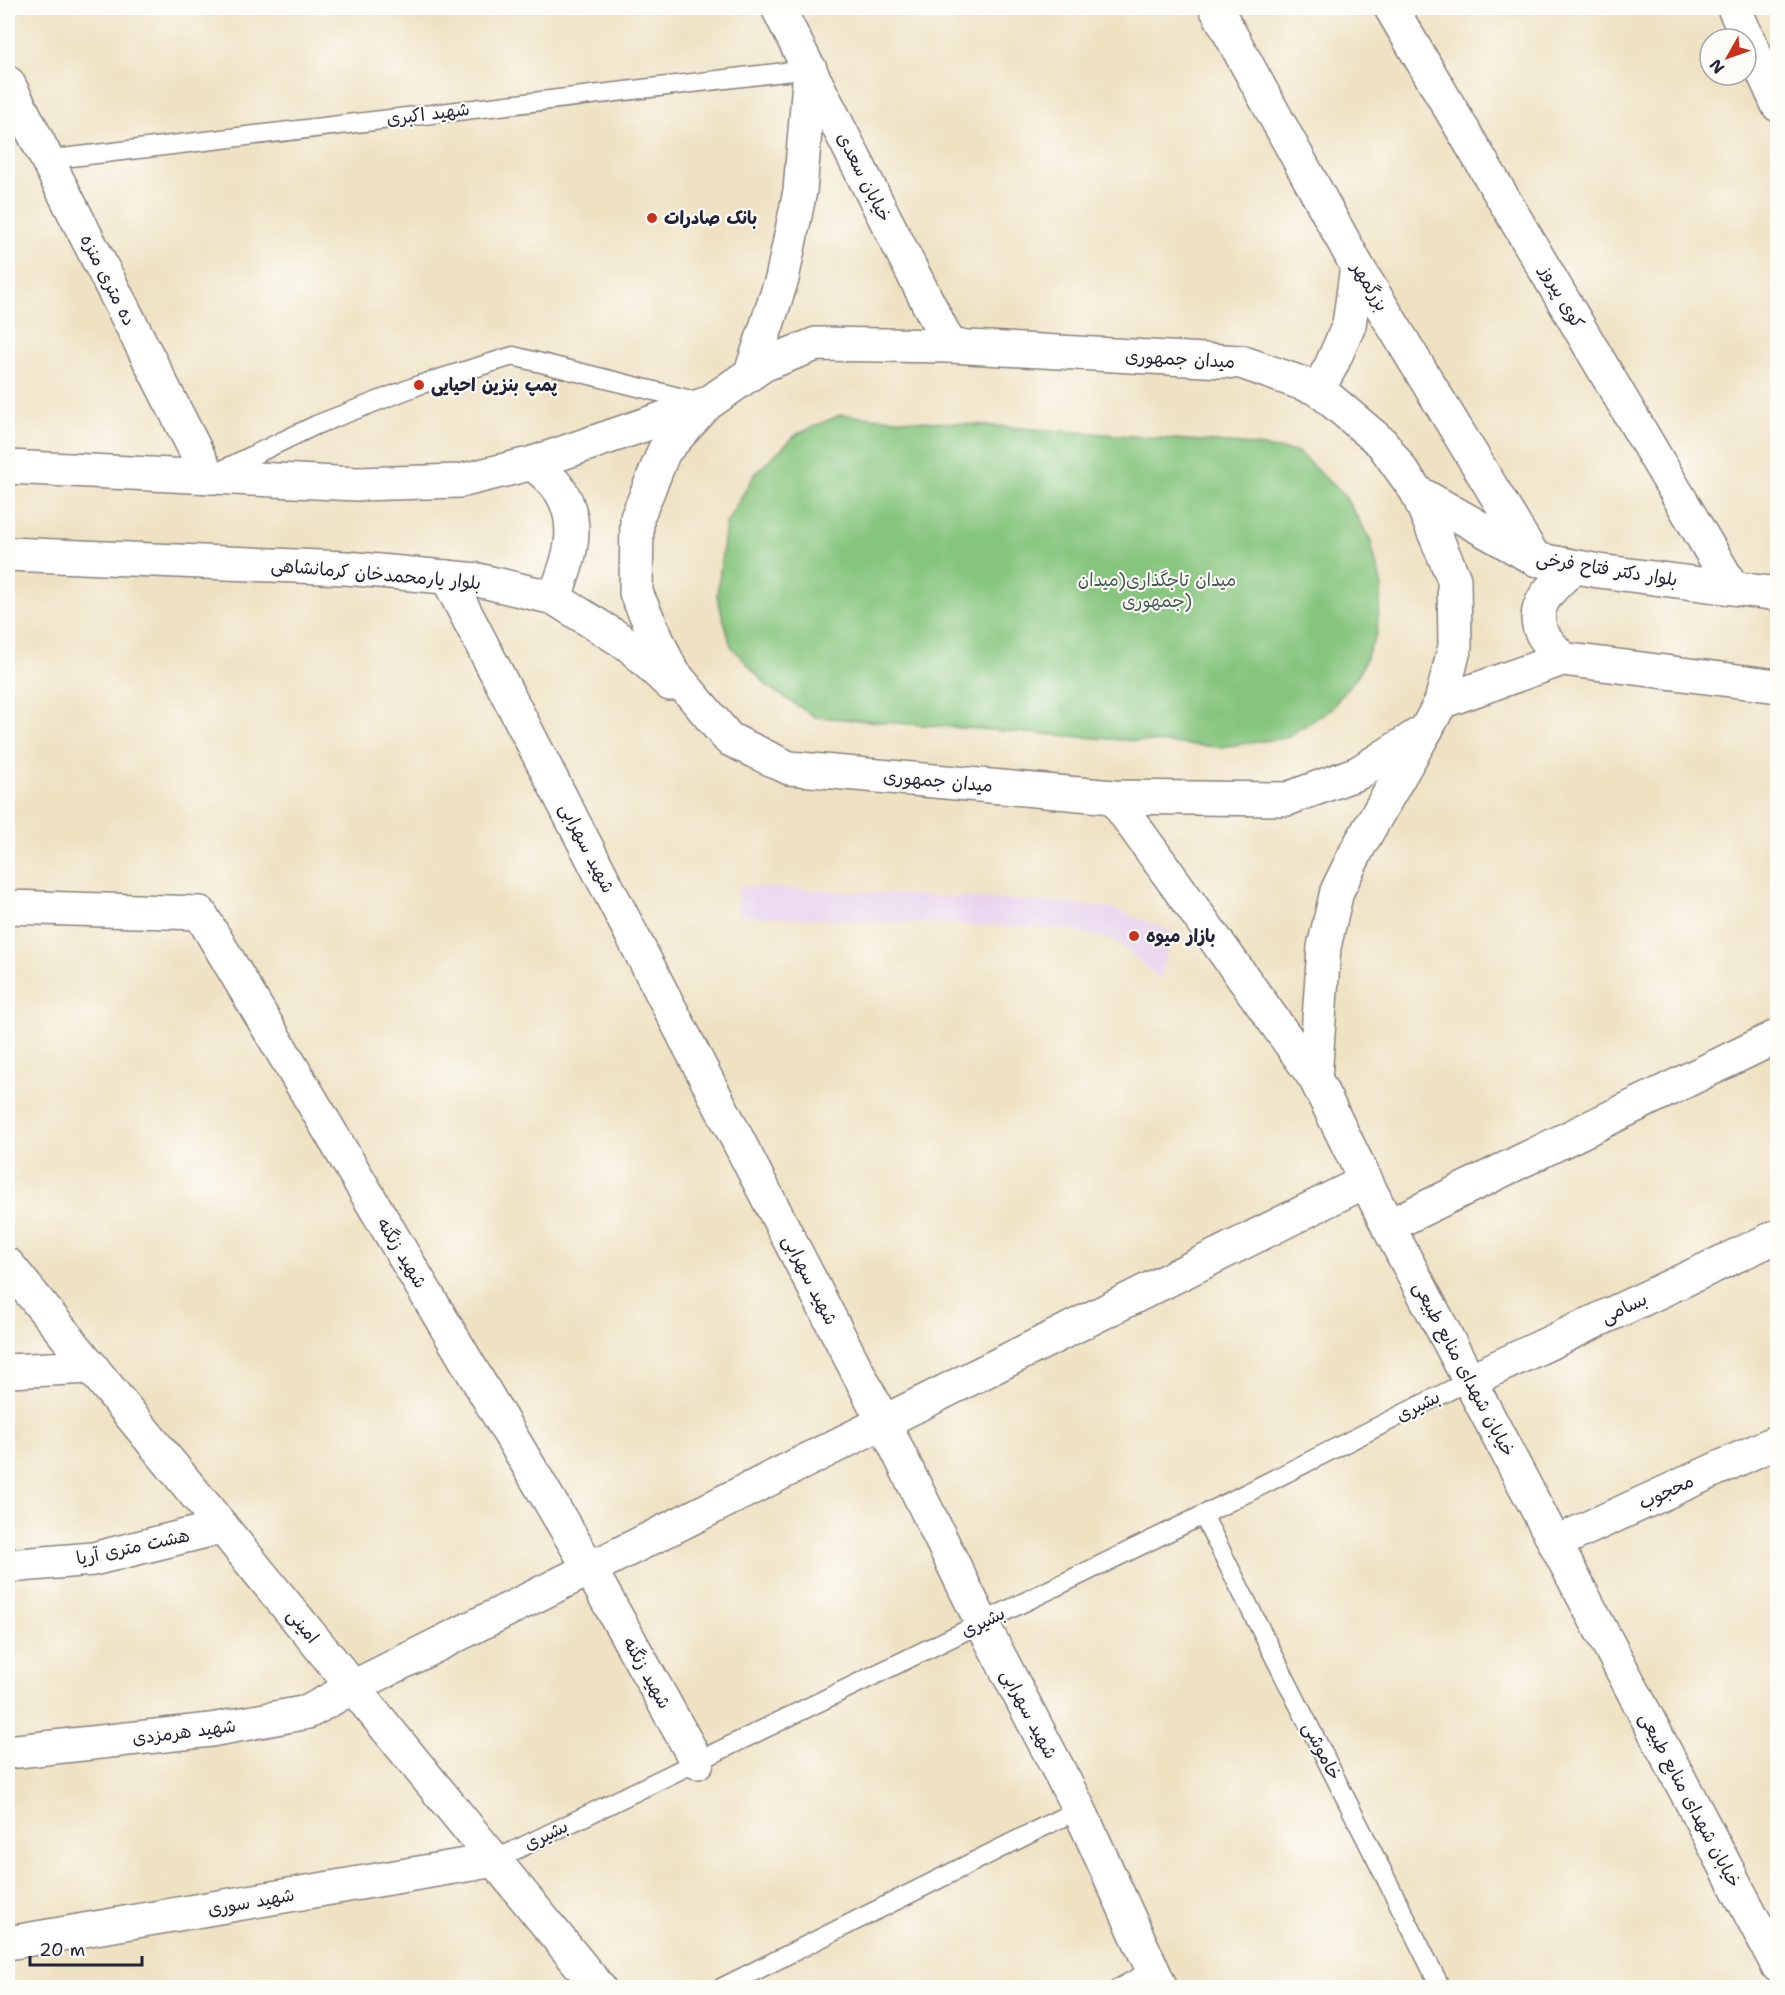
<svg xmlns="http://www.w3.org/2000/svg" width="1785" height="1995" font-family="'Shantell Sans','Playpen Sans Arabic',sans-serif">
<style>
.built{fill:#e8d2ee}
.green{fill:#85c57d;stroke:#54745c;stroke-width:1.5}
.lines{fill:none;stroke-linecap:round;stroke-linejoin:round}
.lane-casing{stroke:#88827f;stroke-width:21}
.street-casing{stroke:#88827f;stroke-width:36}
.secondary-casing{stroke:#88827f;stroke-width:36}
.primary-casing{stroke:#88827f;stroke-width:36}
.lane{stroke:#fff;stroke-width:18}
.street{stroke:#fff;stroke-width:33}
.secondary{stroke:#fff;stroke-width:33}
.primary{stroke:#fff;stroke-width:33}
.poi-dot{fill:#c8321e;stroke:#fdfcf7;stroke-width:2}
.labels{text-anchor:middle;dominant-baseline:central;stroke-width:4.5;stroke-linejoin:round;paint-order:stroke}
.street-label{font-size:18px;fill:#22223b;stroke:#fdfcf7}
.poi-label{font-size:18px;font-weight:bold;fill:#22223b;stroke:#fdfcf7;text-anchor:start}
.park-label{font-size:18px;fill:#455b52;stroke:#fdfcf7}
</style>
<rect width="100%" height="100%" fill="#fdfcf7"/>
<filter id="ink" filterUnits="userSpaceOnUse"><feTurbulence type="fractalNoise" baseFrequency=".0167" numOctaves="2"/><feDisplacementMap in="SourceGraphic" scale="12" xChannelSelector="R" yChannelSelector="G"/><feConvolveMatrix kernelMatrix="1 2 1 2 8 2 1 2 1" color-interpolation-filters="sRGB"/></filter>
<filter id="wash" filterUnits="userSpaceOnUse"><feTurbulence type="fractalNoise" baseFrequency=".008" numOctaves="4" result="noise"/><feDisplacementMap in="SourceGraphic" scale="24" xChannelSelector="R" yChannelSelector="G"/><feGaussianBlur stdDeviation="1.35" result="paint"/><feColorMatrix in="noise" values="0 0 0 0 0 0 0 0 0 0 0 0 0 0 0 0 0 1.4 0 .05"/><feComposite in="paint" operator="in"/></filter>
<g filter="url(#wash)">
<rect width="100%" height="100%" fill="#efe2c3"/>
<path class="built" d="M739,886L1067,903L1111,908L1172,931L1161,979L1115,941L1067,929L738,916Z"/>
<path class="green" d="M840,415L1243,444L1298,452L1345,497L1370,539L1382,587L1376,635L1360,672L1330,710L1285,738L1220,747L815,717L768,687L731,646L717,596L726,523L755,474L797,434Z"/>
</g>
<g filter="url(#ink)">
<g class="lines">
<g class="lane-casing">
<g id="lane">
<path d="M46,160L810,69"/>
<path d="M218,472L316,425L419,385L513,356L699,402"/>
<path d="M1203,1515L1441,1988"/>
<path d="M495,1860L1203,1515L1470,1380"/>
<path d="M721,1988L1079,1809"/>
<path d="M1119,1988L1153,1970"/>
</g>
</g>
<g class="street-casing">
<g id="street">
<path d="M1216,8L1357,266L1535,559"/>
<path d="M1391,8L1732,587"/>
<path d="M8,83L209,477"/>
<path d="M1318,389L1331,366L1349,325L1357,266"/>
<path d="M447,577L883,1421L982,1623L1079,1809L1161,1988"/>
<path d="M8,907L200,913L590,1569L697,1762"/>
<path d="M1388,1226L1778,1036"/>
<path d="M8,1371L92,1367"/>
<path d="M1470,1380L1778,1236"/>
<path d="M1555,1543L1778,1441"/>
<path d="M8,1566L93,1559L222,1527"/>
<path d="M8,1752L211,1730L308,1712L353,1687L1366,1181"/>
<path d="M8,1943L495,1860"/>
</g>
</g>
<g class="secondary-casing">
<g id="secondary">
<path d="M778,8L950,346"/>
<path d="M1734,8L1778,105"/>
<path d="M751,373L782,279L800,191L810,69"/>
<path d="M1113,797L1315,1078L1388,1226L1778,1966"/>
<path d="M1315,1078L1324,947L1337,891L1358,848L1426,730"/>
<path d="M8,1265L599,1988"/>
</g>
</g>
<g class="primary-casing">
<g id="primary">
<path d="M816,344L950,346L1241,362L1318,389L1382,443L1417,492L1454,579L1455,646L1441,702L1426,730L1358,773L1287,799L1113,797L789,768L729,739L671,670L636,593L637,518L664,451L707,404L763,365Z"/>
<path d="M533,463C541,471 550,478 557,486C584,522 569,562 554,598"/>
<path d="M8,467L357,484L460,481L533,463L705,404"/>
<path d="M1417,492L1535,559L1599,571L1778,594"/>
<path d="M8,554L346,568L478,580L554,598L629,645L670,684"/>
<path d="M1562,659C1556,650 1547,643 1542,633C1528,605 1556,583 1574,567"/>
<path d="M1441,702L1562,659L1778,686"/>
</g>
</g>
<use href="#lane" class="lane"/>
<use href="#street" class="street"/>
<use href="#secondary" class="secondary"/>
<use href="#primary" class="primary"/>
</g>
</g>
<g class="poi-dot">
<circle cx="652" cy="218" r="6"/>
<circle cx="419" cy="385" r="6"/>
<circle cx="1134" cy="936" r="6"/>
</g>
<g class="labels">
<g class="street-label">
<text transform="translate(428 114) rotate(-7)">شهید اکبری</text>
<text transform="translate(864 177) rotate(63)">خیابان سعدی</text>
<text transform="translate(108 280) rotate(63)">ده متری منزه</text>
<text transform="translate(1370 287) rotate(59)">بزرگمهر</text>
<text transform="translate(1562 297) rotate(60)">کوی پیروز</text>
<text transform="translate(1180 359) rotate(3)">میدان جمهوری</text>
<text transform="translate(1607 569) rotate(9)">بلوار دکتر فتاح فرخی</text>
<text transform="translate(376 574) rotate(5)">بلوار یارمحمدخان کرمانشاهی</text>
<text transform="translate(938 781) rotate(5)">میدان جمهوری</text>
<text transform="translate(587 848) rotate(63)">شهید سهرابی</text>
<text transform="translate(402 1253) rotate(59)">شهید زنگنه</text>
<text transform="translate(810 1280) rotate(63)">شهید سهرابی</text>
<text transform="translate(1624 1308) rotate(-25)">بسامی</text>
<text transform="translate(1464 1369) rotate(62)">خیابان شهدای منابع طبیعی</text>
<text transform="translate(1418 1406) rotate(-27)">بشیری</text>
<text transform="translate(1666 1492) rotate(-25)">محجوب</text>
<text transform="translate(133 1547) rotate(-12)">هشت متری آریا</text>
<text transform="translate(983 1622) rotate(-26)">بشیری</text>
<text transform="translate(303 1626) rotate(51)">امینی</text>
<text transform="translate(647 1673) rotate(61)">شهید زنگنه</text>
<text transform="translate(1029 1714) rotate(62)">شهید سهرابی</text>
<text transform="translate(184 1732) rotate(-7)">شهید هرمزدی</text>
<text transform="translate(1322 1751) rotate(63)">خاموشی</text>
<text transform="translate(1690 1800) rotate(62)">خیابان شهدای منابع طبیعی</text>
<text transform="translate(546 1835) rotate(-26)">بشیری</text>
<text transform="translate(251 1902) rotate(-10)">شهید سوری</text>
</g>
<g class="poi-label">
<text x="664" y="218">بانک صادرات</text>
<text x="431" y="385">پمپ بنزین احیایی</text>
<text x="1146" y="936">بازار میوه</text>
</g>
<g class="park-label">
<text x="1157" y="580">میدان تاجگذاری(میدان<tspan x="1157" dy="21">جمهوری)</tspan></text>
</g>
</g>
<rect width="1785" height="1995" fill="none" stroke="#fdfcf7" stroke-width="30"/>
<g transform="translate(1728 57) rotate(230)"><circle r="28" fill="#fdfcf7" stroke="#a5a5ac" stroke-width="1.5"/>
<path d="M0-4.5L10 22L0 15L-10 22Z" fill="#c8321e"/>
<text y="-9" font-size="16" font-weight="bold" text-anchor="middle" fill="#22223b">N</text>
</g>
<path d="M30 1956v9h112v-9" fill="none" stroke="#22223b" stroke-width="3"/>
<text x="39" y="1956" font-size="18" fill="#22223b" stroke="#fdfcf7" stroke-width="4.5" paint-order="stroke">20 m</text>
</svg>
